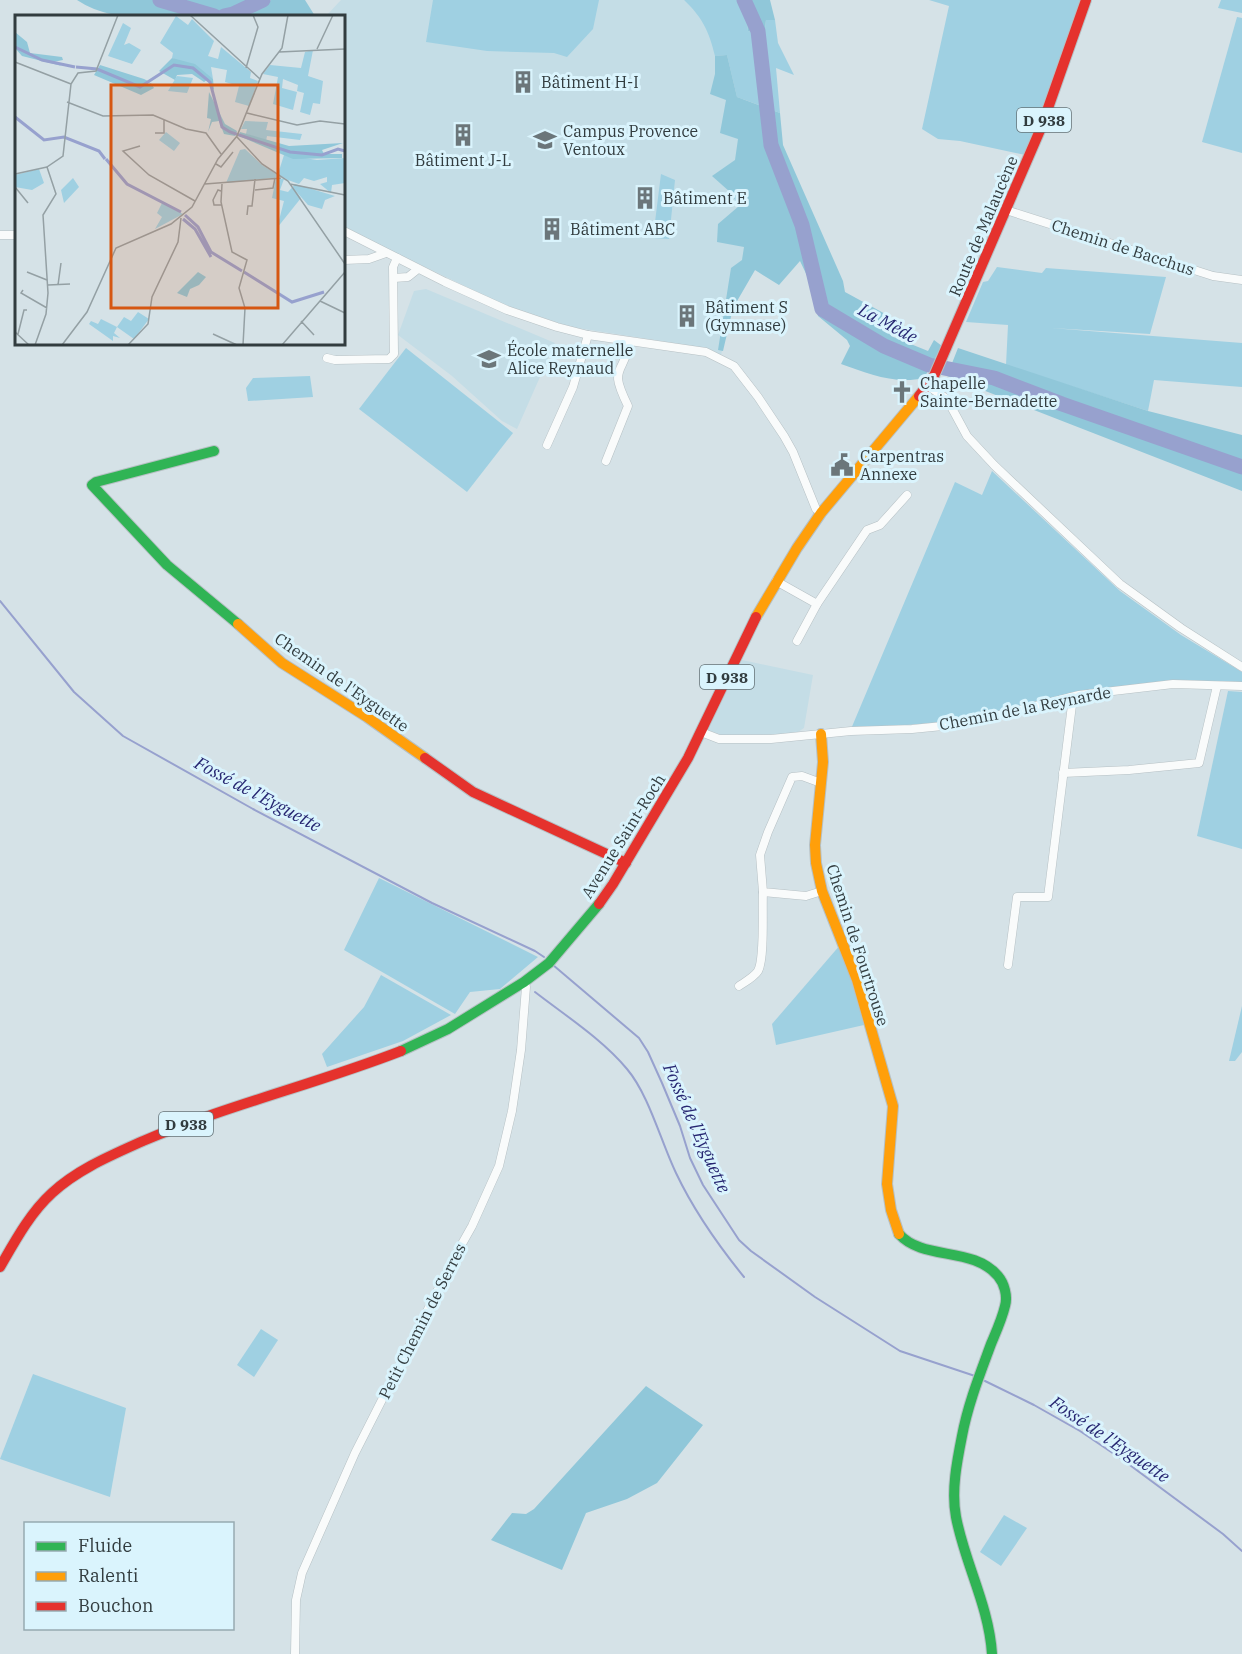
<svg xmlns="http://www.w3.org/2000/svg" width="1242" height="1654" font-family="'IBM Plex Serif',serif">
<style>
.built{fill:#c4dde6}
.green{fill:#9fd0e2}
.forest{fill:#90c7d9}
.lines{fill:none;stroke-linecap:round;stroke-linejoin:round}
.stream{stroke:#97a1ce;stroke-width:2}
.river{stroke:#97a1ce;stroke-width:15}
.street-casing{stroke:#b6c0c4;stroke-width:9}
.fast-casing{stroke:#b6c0c4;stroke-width:12}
.slow-casing{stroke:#b6c0c4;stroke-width:12}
.jam-casing{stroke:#b6c0c4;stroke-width:12}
.street{stroke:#f9fbfb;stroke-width:8}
.fast{stroke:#30b455;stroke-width:10}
.slow{stroke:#ff9f0a;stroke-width:10}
.jam{stroke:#e5322d;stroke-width:10}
.labels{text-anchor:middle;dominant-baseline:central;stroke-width:6;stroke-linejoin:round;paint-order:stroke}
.shield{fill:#daf4fd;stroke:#647378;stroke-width:1.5}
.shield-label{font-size:15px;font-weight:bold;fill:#323c3f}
.poi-label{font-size:16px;fill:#323c3f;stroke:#daf4fd;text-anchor:start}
.street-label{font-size:16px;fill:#323c3f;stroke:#daf4fd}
.water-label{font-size:18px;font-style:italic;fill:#272772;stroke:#daf4fd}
.inset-river{fill:none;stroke:#97a1ce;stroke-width:3}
.inset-road{fill:none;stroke:#94a0a4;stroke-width:1.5}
.view{fill:#d65611;fill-opacity:0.15;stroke:#d65611;stroke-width:3}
.inset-edge{fill:none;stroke:#323c3f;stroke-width:3}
</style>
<rect width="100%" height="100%" fill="#d5e2e7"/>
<g class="built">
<path d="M341,0H684L740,53L755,270L733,308L721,355L706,348L571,327L523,311L500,303L344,228V16H326Z"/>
<path d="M426,289L555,343L517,429L502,421L452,376L398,335L414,291Z"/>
<path d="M742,660L813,675L804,728L795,734L721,735L708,730Z"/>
</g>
<g class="green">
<path d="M433,0H599L593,29L567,57L554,53L487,51L426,42Z"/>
<path d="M684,0H744L748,31L764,36L766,20H775L778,43L794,75L776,68L780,113L737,97L727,55L715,56C709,31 702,17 684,0Z"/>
<path d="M929,0H1082L1025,155L960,141L938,139L922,129L949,6Z"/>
<path d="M1221,0H1242V13L1218,8Z"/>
<path d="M1237,17L1242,18V153L1202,142Z"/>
<path d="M661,174L675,180L669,239L653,238Z"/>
<path d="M997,267L1042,273L1046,268L1166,277L1150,334L1051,328L1242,343V387L1154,380L1148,411L1006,365L1008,325L966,322L983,282L988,281Z"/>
<path d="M406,348L513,433L467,492L359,409Z"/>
<path d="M310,376L313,397L248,401L246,388L253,378Z"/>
<path d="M992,471L1120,591L1181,635L1242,672V684H1213L1075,693L963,721L851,729L955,482L982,495Z"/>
<path d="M1228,691L1242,692V849L1197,836Z"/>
<path d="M379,878L538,957L500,989L470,992L455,1014L344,950Z"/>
<path d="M841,944L864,1025L776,1045L772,1024Z"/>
<path d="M381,975L451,1015L403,1041L327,1067L322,1054L364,1007Z"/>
<path d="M1242,1006V1052L1235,1061H1229Z"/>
<path d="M261,1329L278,1340L254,1377L237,1365Z"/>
<path d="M33,1374L126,1408L110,1497L0,1459Z"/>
<path d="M1004,1515L1027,1528L1001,1566L980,1552Z"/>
</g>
<g class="forest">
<path d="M77,0H154L166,6L202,16C160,17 113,24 77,0Z"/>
<path d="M167,0H258L233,11L219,14Z"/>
<path d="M271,0H305L315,16H239Z"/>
<path d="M744,0H770L775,20H766L764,36L748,31Z"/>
<path d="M727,55L737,97L780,113L783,145L843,281L845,292L889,316L891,336L928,351L934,340L942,346L924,378C895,385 867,373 841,364L850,346L847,340L818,316L811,284L800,261L779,285L755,270L733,308L723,351L718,350L731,268L742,260L744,247L717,242L718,224L739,206L730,192L712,176L735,160L738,139L720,133L726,100L710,94L715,74V56Z"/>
<path d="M958,348L1148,411L1242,435V491L947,376Z"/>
<path d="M646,1386L703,1425L657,1483L627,1499L586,1513L562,1570L491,1540L512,1513L526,1514L534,1509Z"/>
</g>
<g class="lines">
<g class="stream">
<path d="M0,601L74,692L123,736L253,809L432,903L535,951L544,957"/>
<path d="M553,965L639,1038L648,1052L662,1083L680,1126L690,1158L703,1185L739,1240L751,1251L815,1297L900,1351L975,1376"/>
<path d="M535,992C566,1016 602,1039 627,1069C649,1095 661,1142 676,1173C694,1211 718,1245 744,1277"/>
<path d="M985,1381L1034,1405L1080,1431L1123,1460L1223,1534L1242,1551"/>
</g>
<g class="river">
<path d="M160,0L214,16"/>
<path d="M744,0L758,31L771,145L802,225L822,309L884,346L929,365L994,378L1062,404L1242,467"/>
<path d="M224,16L233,14L263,0"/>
</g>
<g class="street-casing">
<g id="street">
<path d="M1006,210L1213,276L1242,280"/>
<path d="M344,231L445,282L507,310L557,327L588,335L706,352L734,366L758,397L784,436L793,452L816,509L821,513"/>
<path d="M0,235H16"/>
<path d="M344,260L369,259L386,253"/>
<path d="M394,278L408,277L418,269"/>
<path d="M327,358L335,360L389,359L394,354L393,267L397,258"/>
<path d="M928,386L947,399L967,436L994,465L1120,584L1181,628L1242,667"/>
<path d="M547,445L573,387L588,335"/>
<path d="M606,461L628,406C609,367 621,377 631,342"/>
<path d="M776,581L817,604L867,530L880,525L907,495"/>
<path d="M797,641L817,604"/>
<path d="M701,732L719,739H771L851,731L912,729L963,724L1079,695L1173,684L1242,686"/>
<path d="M1063,773L1129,770L1199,763L1217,686"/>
<path d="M821,783L802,776L792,777L768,832L760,855L763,892L806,896L822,891"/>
<path d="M1008,965L1017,897H1048L1072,705L1071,697"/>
<path d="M739,986C745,982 754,977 758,971C765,958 762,909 763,892"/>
<path d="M295,1654L296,1600L302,1573L355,1453L454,1258L472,1226L499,1166L512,1111L521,1050L526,987L524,982"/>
</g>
</g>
<g class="fast-casing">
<g id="fast">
<path d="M214,451L96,482L92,485L167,565L238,624"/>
<path d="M401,1051L448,1029L524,982L549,963L599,904"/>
<path d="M899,1234C923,1261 973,1246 998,1276C1004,1283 1008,1296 1005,1306C1002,1319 996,1332 991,1344C980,1374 968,1404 962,1436C957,1461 951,1491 956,1517C965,1564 989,1606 992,1654"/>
</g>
</g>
<g class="slow-casing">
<g id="slow">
<path d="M756,617L797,548L821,513L919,396"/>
<path d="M238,624L282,663L367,717L425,758"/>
<path d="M821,734L823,762L815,845L816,863L822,891L857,980L893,1106L887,1184L891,1210L899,1234"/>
</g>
</g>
<g class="jam-casing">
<g id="jam">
<path d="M919,396L934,376L1041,128L1086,0"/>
<path d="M425,758L473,792L626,863"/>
<path d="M599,904L613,884L688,758L756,617"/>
<path d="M0,1267C15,1241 30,1213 52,1193C78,1169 112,1155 143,1141C228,1105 316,1084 401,1051"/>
</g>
</g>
<use href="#street" class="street"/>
<use href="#fast" class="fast"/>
<use href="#slow" class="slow"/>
<use href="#jam" class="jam"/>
</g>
<defs>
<g id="building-bare" transform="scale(1.8)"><path d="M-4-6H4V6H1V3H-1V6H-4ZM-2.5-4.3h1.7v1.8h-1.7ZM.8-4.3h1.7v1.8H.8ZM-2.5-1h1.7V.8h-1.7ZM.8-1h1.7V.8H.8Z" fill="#6b767a" stroke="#daf4fd" stroke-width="2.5" paint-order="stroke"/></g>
<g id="school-bare" transform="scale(1.8)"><path d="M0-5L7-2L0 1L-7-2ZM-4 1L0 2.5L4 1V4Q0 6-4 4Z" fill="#6b767a" stroke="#daf4fd" stroke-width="2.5" paint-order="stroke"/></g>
<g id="church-bare" transform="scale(1.8)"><path d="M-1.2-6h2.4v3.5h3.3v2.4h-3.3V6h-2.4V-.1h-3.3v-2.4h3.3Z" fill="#6b767a" stroke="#daf4fd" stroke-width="2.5" paint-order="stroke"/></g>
<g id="civic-bare" transform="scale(1.8)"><path d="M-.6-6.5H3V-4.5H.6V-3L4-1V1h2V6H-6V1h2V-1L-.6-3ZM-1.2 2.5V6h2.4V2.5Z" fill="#6b767a" stroke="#daf4fd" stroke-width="2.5" paint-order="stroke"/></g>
</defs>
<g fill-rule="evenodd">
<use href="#building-bare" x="523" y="82"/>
<use href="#building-bare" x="463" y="135"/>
<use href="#school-bare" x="545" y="140"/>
<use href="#building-bare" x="645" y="198"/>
<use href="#building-bare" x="552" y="229"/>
<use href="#building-bare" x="687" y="316"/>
<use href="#school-bare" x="489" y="359"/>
<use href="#church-bare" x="902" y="392"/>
<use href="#civic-bare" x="842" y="465"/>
</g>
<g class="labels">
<g class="shield">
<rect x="1017" y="108" width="54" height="24" rx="4.5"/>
<rect x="700" y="665" width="54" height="24" rx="4.5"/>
<rect x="159" y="1112" width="54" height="24" rx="4.5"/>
</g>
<g class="shield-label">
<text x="1044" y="120">D 938</text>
<text x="727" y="677">D 938</text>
<text x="186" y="1124">D 938</text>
</g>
<g class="poi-label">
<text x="541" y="82">Bâtiment H-I</text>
<text x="563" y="131">Campus Provence<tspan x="563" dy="18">Ventoux</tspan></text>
<text x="463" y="160" text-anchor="middle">Bâtiment J-L</text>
<text x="663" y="198">Bâtiment E</text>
<text x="570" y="229">Bâtiment ABC</text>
<text x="705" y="307">Bâtiment S<tspan x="705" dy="18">(Gymnase)</tspan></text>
<text x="507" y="350">École maternelle<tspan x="507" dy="18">Alice Reynaud</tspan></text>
<text x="920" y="383">Chapelle<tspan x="920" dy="18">Sainte-Bernadette</tspan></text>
<text x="860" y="456">Carpentras<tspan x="860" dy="18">Annexe</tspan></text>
</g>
<g class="street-label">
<text transform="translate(983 226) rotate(-67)">Route de Malaucène</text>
<text transform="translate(1123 247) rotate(18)">Chemin de Bacchus</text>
<text transform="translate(342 682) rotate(35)">Chemin de l'Eyguette</text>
<text transform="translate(1025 708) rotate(-11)">Chemin de la Reynarde</text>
<text transform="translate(623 836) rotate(-58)">Avenue Saint-Roch</text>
<text transform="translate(858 945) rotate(72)">Chemin de Fourtrouse</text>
<text transform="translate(422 1321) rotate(-63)">Petit Chemin de Serres</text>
</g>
<g class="water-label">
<text transform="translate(888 323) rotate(28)">La Mède</text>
<text transform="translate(258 794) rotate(28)">Fossé de l'Eyguette</text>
<text transform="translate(697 1128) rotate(66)">Fossé de l'Eyguette</text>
<text transform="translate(1110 1439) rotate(34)">Fossé de l'Eyguette</text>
</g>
</g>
<g transform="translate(15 15)">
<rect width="330" height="330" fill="#d5e2e7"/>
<path d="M161,1L173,10L177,4L199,26L193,41L203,44L206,32L236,57L235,63L243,66L234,91L220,87L224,71L210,67L212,55L196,52L198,64L157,43L158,38L145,28ZM108,8L116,13L109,30L114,28L126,35L117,49L93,41ZM298,35L293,61L308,66L305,89L298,88L295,100L285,97L289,78L282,76L283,70L268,64L267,73L282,77L278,95L258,89L263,62L248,59L255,50L286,53L290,37ZM162,61L178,63L172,78L153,76ZM230,106L253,107L251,115L287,119L285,125L252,121L251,126L231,119L232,114H226ZM151,117L165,128L159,136L144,125ZM230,134L247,150L266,162L211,168L225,135ZM269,140L302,145L330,143V168L317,170L316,178L305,169L312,167V162L299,166L289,163L284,169L273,165L263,159ZM24,154L29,168L17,175L0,172V160ZM58,163L64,172L49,188L46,175ZM261,163L269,164L265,175L273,177L280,169L320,181L310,185L307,194L293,190L280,175L286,183L262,213L269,186L257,183ZM147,188L168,199L140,214L147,202L142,198ZM123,297L134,304L119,324L102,312L109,302L116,306ZM86,304L102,312L99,318L105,323L98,321V326L74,309L76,306L83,309Z" fill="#9fd0e2"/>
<path d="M0,17L12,27L15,38L47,42L48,45L38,47L47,51L7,41L0,33ZM157,43L180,49L198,64L199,75L192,65L189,67L177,59L162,60L160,65L144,56ZM85,50L129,64L135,67L131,70L136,68L139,73L126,80L79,60ZM194,77L210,109L222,116L220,121L209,119L204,106L197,107L193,117L196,104L192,103ZM225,117L274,131L328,128L307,135L309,139H327V143L278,144L224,121ZM183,257L191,262L184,270L175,274L172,282L162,278Z" fill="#90c7d9"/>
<path class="inset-river" d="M0,32L27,45L60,52M61,52L82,54L125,72L159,50L178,53L195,67L207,112L215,117L275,137L307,140L323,134L330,136M0,102L29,125L49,122L84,136L90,144M91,144L112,169L166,197M170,200L183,212L196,237L227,256M168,204L180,214L196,242M229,257L277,287L309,277"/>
<path class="inset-road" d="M175,0L245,64M302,34L318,0M264,37L330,34M0,47L56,69M231,53L243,12L238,0M52,87L88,101L138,100L171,114L191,118L206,139M232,98L282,110L305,106L330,109M140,118H149V105M222,122L247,149L273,166L330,249M125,131L108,136L134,160L180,186M201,149L206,152L218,137M0,159L32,152M190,169L266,163M207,169L206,187L217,237L232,245L224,273L230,293L228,330M275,169L330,180M0,172L13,188M240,175L258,173L260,163M206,176L203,175L198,185L199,190H207M232,200L233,191H237L240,164M12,257L32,265M33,270L55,269M43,270L46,248M8,275L6,278L32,293M305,286L330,298M286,306L299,320M0,317L14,330M3,319L9,295H12M198,319L222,330M20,330L31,299L33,278L28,200L41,179L32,152L48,141L56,69L63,58L81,56L103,0M47,330L72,297L101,233L156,209L177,192L203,144L222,121L247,59L267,33L273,0M113,330L133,309L137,282L163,227L166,203M267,330L330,257"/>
<path class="view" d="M96,70H263V293H96Z"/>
<rect width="330" height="330" class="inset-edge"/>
</g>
<rect x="24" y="1522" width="210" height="108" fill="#daf4fd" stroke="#97aab1" stroke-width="1.5"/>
<rect x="36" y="1542" width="30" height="9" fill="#30b455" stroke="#97aab1" stroke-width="1.5"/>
<text x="78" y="1552" font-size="18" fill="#323c3f">Fluide</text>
<rect x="36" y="1572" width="30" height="9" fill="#ff9f0a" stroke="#97aab1" stroke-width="1.5"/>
<text x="78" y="1582" font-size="18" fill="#323c3f">Ralenti</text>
<rect x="36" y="1602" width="30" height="9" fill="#e5322d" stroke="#97aab1" stroke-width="1.5"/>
<text x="78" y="1612" font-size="18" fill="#323c3f">Bouchon</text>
</svg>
